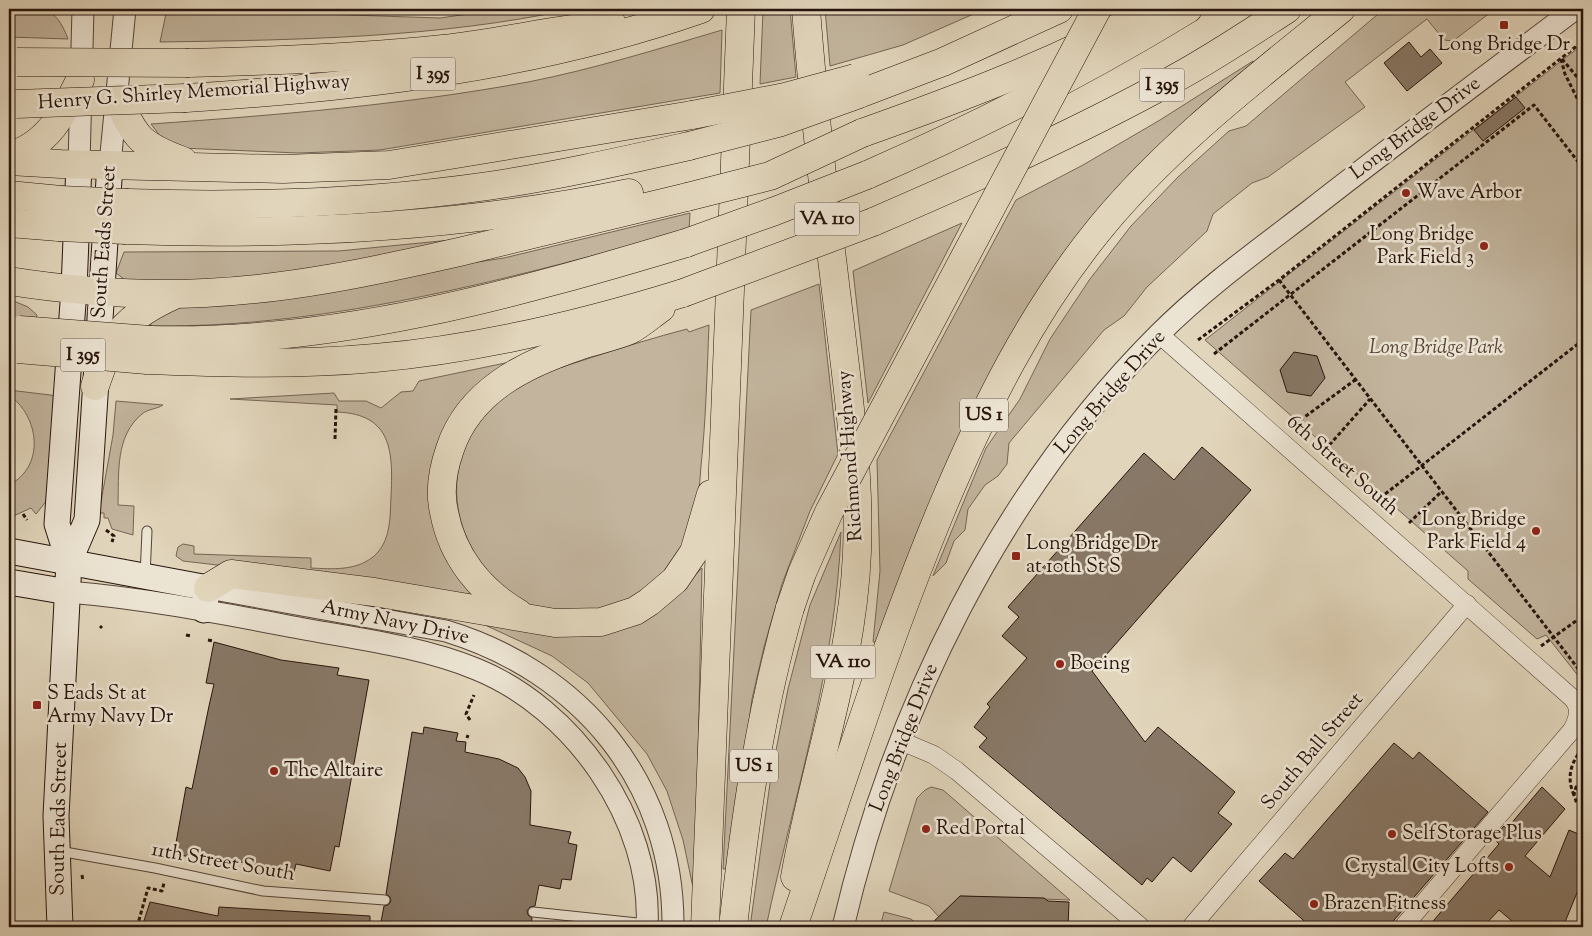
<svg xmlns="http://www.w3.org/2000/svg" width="1592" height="936" font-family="'Sorts Mill Goudy',serif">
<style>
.green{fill:#c2b49d;stroke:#756454}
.building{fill:#887867;stroke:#28140c}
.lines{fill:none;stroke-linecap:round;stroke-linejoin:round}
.service-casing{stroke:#564438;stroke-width:11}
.minor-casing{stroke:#564438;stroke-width:19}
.tertiary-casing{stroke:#564438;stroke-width:23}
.secondary-casing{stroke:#28140c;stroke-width:27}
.motorway-casing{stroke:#28140c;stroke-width:29}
.path{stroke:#28140c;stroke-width:3;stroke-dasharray:4 2.5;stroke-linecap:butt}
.service{stroke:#ece4d3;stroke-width:9}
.minor{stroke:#ece4d3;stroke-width:18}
.tertiary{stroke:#ece4d3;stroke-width:21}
.secondary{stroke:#ece4d3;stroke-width:25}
.motorway{stroke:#e1d5bb;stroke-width:28}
.motorway-bridge-casing{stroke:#28140c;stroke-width:29;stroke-linecap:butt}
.motorway-bridge{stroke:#e1d5bb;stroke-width:28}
.poi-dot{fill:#8f2418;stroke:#ece4d3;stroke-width:2}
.labels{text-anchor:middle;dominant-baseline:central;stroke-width:5;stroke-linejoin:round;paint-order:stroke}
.shield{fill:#ece4d3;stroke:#635248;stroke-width:1}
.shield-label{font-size:19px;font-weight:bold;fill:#28140c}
.poi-label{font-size:20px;fill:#28140c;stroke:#ece4d3;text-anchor:start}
.street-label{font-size:20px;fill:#28140c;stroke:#ece4d3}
.park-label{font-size:20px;font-style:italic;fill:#564438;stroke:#ece4d3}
</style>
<rect width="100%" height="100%" fill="#e1d5bb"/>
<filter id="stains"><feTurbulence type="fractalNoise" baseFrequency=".004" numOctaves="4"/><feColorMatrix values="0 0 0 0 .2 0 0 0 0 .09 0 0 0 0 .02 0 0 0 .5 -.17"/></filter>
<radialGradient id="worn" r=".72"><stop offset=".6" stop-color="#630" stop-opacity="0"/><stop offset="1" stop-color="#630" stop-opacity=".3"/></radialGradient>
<g class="green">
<path d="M9,9C42,9 55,4 68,39L9,37Z"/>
<path d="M167,9L440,18L503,9H573C437,38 298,40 160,42Z"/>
<path d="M766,9H790L796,77L760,84L763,10Z"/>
<path d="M825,9H985L903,45L830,66Z"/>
<path d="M1384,9H1495L1453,41L1444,40L1427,19L1345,82L1365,107L1268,177L1252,183L1213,214L1207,231L1147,287L1124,316L1104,330L1009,443L1007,464L998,476L985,485L968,509L965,530L954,541L946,563L933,576L986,448L1020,399L1050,339L1090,279L1131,226L1178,177L1229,131L1246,126Z"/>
<path d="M722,30L720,93L380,150L298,153L180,148L163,140L151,124C277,115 404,105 528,82C594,69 658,49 722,30Z"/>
<path d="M1583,44V682L1546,635L1537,639L1468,579V571L1205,340Z"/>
<path d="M1253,61L1256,65L1075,243L877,642H873L880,571L877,460L1016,200L1083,165L1160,120Z"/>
<path d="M690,213L689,230C513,277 334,328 151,326L149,312L504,258Z"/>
<path d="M962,223L868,403L853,271Z"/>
<path d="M471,238L472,242L238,281L124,284V279L116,273L124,252L339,251Z"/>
<path d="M819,284L838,454L810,511L782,584L764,647L752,699L729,869H723L751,310Z"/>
<path d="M9,299L28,307L37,315L36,319L9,316Z"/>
<path d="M709,325C707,372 706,419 701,466C699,493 697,522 684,546C655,601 582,634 524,602C509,595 495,581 485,568C441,511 448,440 507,395C532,375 563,367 593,357C624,347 656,337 687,329L689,332Z"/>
<path d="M510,362L439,448L475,595L183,561L176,556L178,547L183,544L194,546V554L311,558V568C333,569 355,571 373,557C391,542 390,518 391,497C393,453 393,414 337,412V405L230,399L334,393L339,401H366L381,408L401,392L413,391L419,381Z"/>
<path d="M9,390L58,396L48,499L36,514L31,508L9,518V485C46,466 39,416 9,395Z"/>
<path d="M116,401L163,405C157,409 148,409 142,414C115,436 119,473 118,505L134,506L133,535L112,529L108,518H104V513H99L113,435Z"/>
<path d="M841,532C836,667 794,796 766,927H750L771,776L788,689L810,605Z"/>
<path d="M702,568L695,897L683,840L667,791L647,754L588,683L552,656L472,619L525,629L676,595Z"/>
<path d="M931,787L943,790L1070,900L960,896L939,917L929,906L889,891L917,798L925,790Z"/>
<path d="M884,912L911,919L921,927H880Z"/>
</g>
<g class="building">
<path d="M1409,42L1421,57L1430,49L1442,63L1407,91L1384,63Z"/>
<path d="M1516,97L1525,108L1483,141L1474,130Z"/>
<path d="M1294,352L1317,356L1325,378L1311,396L1287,392L1280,370Z"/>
<path d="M1202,447L1251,490L1092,671L1145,742L1158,727L1235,792L1218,813L1232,824L1191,872L1173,857L1152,882L1147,878L1142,885L979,747L987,738L974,727L990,707L987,704L1027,658L1002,636L1019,617L1008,607L1144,453L1174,480Z"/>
<path d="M214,642L281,660L339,668L337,675L369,680L339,847L335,846L330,871L296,864L294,872L214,857L213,861L174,854L186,787L192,789L209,706L214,684L206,683Z"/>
<path d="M424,727L458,733L456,741L466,742L465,752L499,759L518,768L525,777L531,791L530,825L571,832L568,843L577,845L571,880L562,879L560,889L539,885L535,906L530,907L527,911L528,915L532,918L531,927H380L384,906L388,905L391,901L390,897L386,894L412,732L423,734Z"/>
<path d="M1394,743L1413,759L1419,752L1488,812L1388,927H1311L1259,881L1285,853L1293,859Z"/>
<path d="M1542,787L1565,809L1525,856L1550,877L1569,830L1583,836V878L1563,927H1519L1499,910L1483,927H1428L1499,844L1493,838L1504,826L1506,828L1509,826Z"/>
<path d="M960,896L1044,898L1048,901L1069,902L1068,927H928Z"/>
<path d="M150,902L218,916L219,907L370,916V927H142Z"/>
</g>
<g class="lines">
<g class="service-casing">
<g id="service">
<path d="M145,576L147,531"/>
<path d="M59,851L155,868L263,891L385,900"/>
<path d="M533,912L647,924"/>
</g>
</g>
<g class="minor-casing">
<g id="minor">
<path d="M1159,334L1571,697C1582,707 1578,719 1572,730L1403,927"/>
<path d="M901,741L934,755L957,771L1141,927"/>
<path d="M1191,927L1467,604"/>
</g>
</g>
<g class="tertiary-casing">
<g id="tertiary">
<path d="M79,164L83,9"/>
<path d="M110,164L125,9"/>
<path d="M208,588L446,631C581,672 674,783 673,927"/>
<path d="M68,592C142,598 215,612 288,626C350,638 417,645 476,669C573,708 653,820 647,927"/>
<path d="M843,927C894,709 999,494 1159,334C1205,288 1258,250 1309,211C1397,142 1486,76 1575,9"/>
</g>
</g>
<g class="secondary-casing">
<g id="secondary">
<path d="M9,551L208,588L204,610"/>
<path d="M69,562L57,524L74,289L79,164"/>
<path d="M9,582L68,592"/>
<path d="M60,927L56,816L69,562L87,520L110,164"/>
</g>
</g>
<g class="motorway-casing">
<g id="motorway">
<path d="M189,63C274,61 359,58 443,49C500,43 555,29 612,24"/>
<path d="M859,94L943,62L1059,9"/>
<path d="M118,98C134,138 142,146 183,161"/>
<path d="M186,98C361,87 534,67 701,9"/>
<path d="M862,133C961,98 1061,60 1153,9"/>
<path d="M9,156C47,146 64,113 80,80"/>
<path d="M9,161L61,164L283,169L389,165L692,115"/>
<path d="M867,175C977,127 1085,72 1188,9"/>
<path d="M9,195L61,200"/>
<path d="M128,203C248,207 369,203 488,186C556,176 622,161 689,146"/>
<path d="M873,222C975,178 1076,133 1174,79C1213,58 1250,33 1287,9"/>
<path d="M9,223L59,227"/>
<path d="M126,230C295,236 463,227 629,193"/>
<path d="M9,281C73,291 140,296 205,293C291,289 375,271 459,252C535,234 611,216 687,197"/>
<path d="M150,340C333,345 512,295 686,243"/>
<path d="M147,360C223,363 299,365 375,358C480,349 583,324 683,293"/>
<path d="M95,386C112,334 124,318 174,295"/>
<path d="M208,588L231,574L374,592L555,623L601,622L635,611L649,602L675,580L694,552L711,494"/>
<path d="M518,613C480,591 452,556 444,512C439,491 443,469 450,449C469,391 525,364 579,346C595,340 614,337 630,330C641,324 651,315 661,308"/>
<path d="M795,877C814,768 853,663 857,552C860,476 849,400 840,324C827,219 814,114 806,9"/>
<path d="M705,927L741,9"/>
<path d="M733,927C745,819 760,712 790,608"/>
<path d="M793,927C841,786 885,645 942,508C984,408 1032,311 1101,227C1170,143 1258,77 1341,9"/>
</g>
</g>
<g class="path">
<path d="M1561,59L1565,74L1583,110"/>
<path d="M1562,59L1583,84"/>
<path d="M1279,280L1583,675"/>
<path d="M1198,340L1279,280L1583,41"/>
<path d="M1214,354L1534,105L1583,168"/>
<path d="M1295,424L1355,380"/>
<path d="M335,439L336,409"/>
<path d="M1325,450L1370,399"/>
<path d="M1380,498L1583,340"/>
<path d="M23,514L27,520"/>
<path d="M1409,523L1441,492"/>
<path d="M106,530L114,536L112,542"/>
<path d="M100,626L102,628"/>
<path d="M186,635L191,636"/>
<path d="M208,640L213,641"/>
<path d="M1541,646L1583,616"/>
<path d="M470,720L466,714L474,695"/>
<path d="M467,738L468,735"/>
<path d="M1583,784L1576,787L1574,795L1577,804L1583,807"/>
<path d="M1574,795C1566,777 1571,762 1583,748"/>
<path d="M82,875L83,881"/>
<path d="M137,927L148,888L162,891L164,883"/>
</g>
<use href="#service" class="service"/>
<use href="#minor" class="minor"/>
<use href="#tertiary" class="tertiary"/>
<use href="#secondary" class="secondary"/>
<use href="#motorway" class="motorway"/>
<g class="motorway-bridge-casing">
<g id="motorway-bridge">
<path d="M17,62L189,63"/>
<path d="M16,104L186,98"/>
<path d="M692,115L785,97L855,78"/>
<path d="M689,146L778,123L859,94"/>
<path d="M687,197L770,176L862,133"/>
<path d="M61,200L128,203"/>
<path d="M59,227L126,230"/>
<path d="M686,243L775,211L867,175"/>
<path d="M683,293L873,222"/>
<path d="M19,330L150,340"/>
<path d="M18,349L147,360"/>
<path d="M790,608L802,573L829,512L1097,9"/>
</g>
</g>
<use href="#motorway-bridge" class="motorway-bridge"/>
</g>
<g class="poi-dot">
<rect x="1499" y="20" width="10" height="10" rx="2.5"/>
<circle cx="1406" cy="193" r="5"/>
<circle cx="1484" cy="246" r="5"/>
<circle cx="1536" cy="531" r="5"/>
<rect x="1011" y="551" width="10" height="10" rx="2.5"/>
<circle cx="1060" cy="664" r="5"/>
<rect x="32" y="700" width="10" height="10" rx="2.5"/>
<circle cx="274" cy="771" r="5"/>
<circle cx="926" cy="829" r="5"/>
<circle cx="1392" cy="834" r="5"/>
<circle cx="1509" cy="867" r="5"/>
<circle cx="1314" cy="904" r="5"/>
</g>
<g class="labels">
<g class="shield">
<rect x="410.5" y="57.5" width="45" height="33" rx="4"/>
<rect x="1139.5" y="68.5" width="45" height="33" rx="4"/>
<rect x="794.5" y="202.5" width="65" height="33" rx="4"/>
<rect x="60.5" y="338.5" width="45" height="33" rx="4"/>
<rect x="960" y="398.5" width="48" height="33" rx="4"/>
<rect x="810.5" y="645.5" width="65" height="33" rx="4"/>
<rect x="730" y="749.5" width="48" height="33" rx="4"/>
</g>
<g class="shield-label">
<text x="433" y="74">I 395</text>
<text x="1162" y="85">I 395</text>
<text x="827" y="219">VA 110</text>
<text x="83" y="355">I 395</text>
<text x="984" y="415">US 1</text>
<text x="843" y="662">VA 110</text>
<text x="754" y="766">US 1</text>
</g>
<g class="poi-label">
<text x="1504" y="45" text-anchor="middle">Long Bridge Dr</text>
<text x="1416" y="193">Wave Arbor</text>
<text x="1474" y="235" text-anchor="end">Long Bridge<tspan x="1474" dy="23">Park Field 3</tspan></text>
<text x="1526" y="520" text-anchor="end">Long Bridge<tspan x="1526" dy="23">Park Field 4</tspan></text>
<text x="1026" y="544">Long Bridge Dr<tspan x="1026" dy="23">at 10th St S</tspan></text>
<text x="1070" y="664">Boeing</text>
<text x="47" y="694">S Eads St at<tspan x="47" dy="23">Army Navy Dr</tspan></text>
<text x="284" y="771">The Altaire</text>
<text x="936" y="829">Red Portal</text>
<text x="1402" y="834">SelfStorage Plus</text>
<text x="1499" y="867" text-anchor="end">Crystal City Lofts</text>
<text x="1324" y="904">Brazen Fitness</text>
</g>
<g class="street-label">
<text transform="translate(194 93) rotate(-4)">Henry G. Shirley Memorial Highway</text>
<text transform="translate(1416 129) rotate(-37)">Long Bridge Drive</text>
<text transform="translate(105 242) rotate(-86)">South Eads Street</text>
<text transform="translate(1111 393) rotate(-49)">Long Bridge Drive</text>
<text transform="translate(851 456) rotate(-94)">Richmond Highway</text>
<text transform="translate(1342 466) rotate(41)">6th Street South</text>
<text transform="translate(395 623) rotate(12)">Army Navy Drive</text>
<text transform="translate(905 738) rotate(-69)">Long Bridge Drive</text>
<text transform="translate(1313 752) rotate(-50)">South Ball Street</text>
<text transform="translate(60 819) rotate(-89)">South Eads Street</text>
<text transform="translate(223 863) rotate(10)">11th Street South</text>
</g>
<g class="park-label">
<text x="1436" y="348">Long Bridge Park</text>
</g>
</g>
<rect width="1592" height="936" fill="none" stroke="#e1d5bb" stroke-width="30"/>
<rect x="10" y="10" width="1572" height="916" fill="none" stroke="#28140c" stroke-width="2.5"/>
<rect x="15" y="15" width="1562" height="906" fill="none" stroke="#28140c"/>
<rect width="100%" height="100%" filter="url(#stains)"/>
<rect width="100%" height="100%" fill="url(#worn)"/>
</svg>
